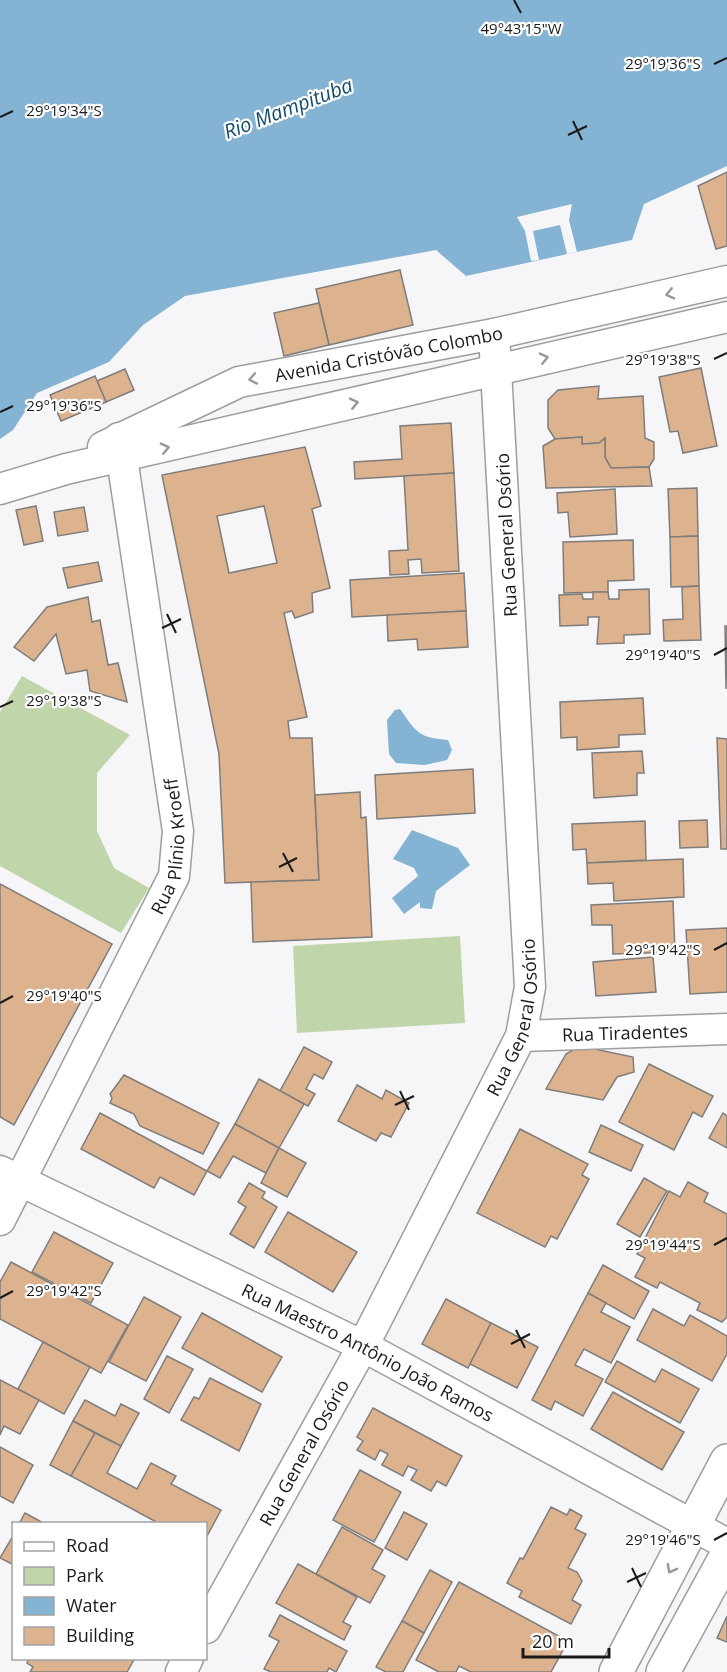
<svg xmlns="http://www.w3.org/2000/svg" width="727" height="1672" font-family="'Open Sans',sans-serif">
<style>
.green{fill:#c0d5a9}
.water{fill:#84b3d3}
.pier{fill:#f6f6f9}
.building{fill:#ddb38f;stroke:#7f7d7b;stroke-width:1.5;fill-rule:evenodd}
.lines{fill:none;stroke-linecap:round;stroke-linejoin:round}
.minor-casing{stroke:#9e9ea0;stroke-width:33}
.tertiary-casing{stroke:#9e9ea0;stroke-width:36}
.minor{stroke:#fff;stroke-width:30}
.tertiary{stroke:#fff;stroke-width:33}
.oneway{stroke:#989898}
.ticks{fill:none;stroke:#1b1a1b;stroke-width:2}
.labels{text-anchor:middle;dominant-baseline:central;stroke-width:4.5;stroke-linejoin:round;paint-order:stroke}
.street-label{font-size:18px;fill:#1b1a1b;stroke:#fff}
.water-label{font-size:20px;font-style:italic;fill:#124c6c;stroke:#fff}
.ticks-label{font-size:15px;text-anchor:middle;fill:#1b1a1b;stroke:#fff;stroke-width:4.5;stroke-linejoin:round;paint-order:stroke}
</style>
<rect width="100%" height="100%" fill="#f6f6f9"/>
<g class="green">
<path d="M22,676L130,735L97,773V831L114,868L149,888L121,933L0,866V712Z"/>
<path d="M460,936L465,1023L297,1033L293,946Z"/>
</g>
<g class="water">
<path d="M0,0H727V166L644,204L632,240L466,276L436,250L185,296L143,325L109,362L37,393L13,430L0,439Z"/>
<path d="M400,709C416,732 419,738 448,740L452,750L447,760L425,765L396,763L389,754L387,720L395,710Z"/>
<path d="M412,830L458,848L470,865L436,891L432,909L420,908V902L404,914L392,898L418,876L414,868L393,859Z"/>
</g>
<path class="pier" d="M572,204L569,220L577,252L567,254L560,225L533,231L539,260L531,261L525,231L517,217Z"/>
<g class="building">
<path d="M727,172V246L716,249L698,186Z"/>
<path d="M400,270L413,325L329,345L316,289Z"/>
<path d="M319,303L329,345L284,356L274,313Z"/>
<path d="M701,368L717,446L683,453L678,431L670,432L659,377Z"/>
<path d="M125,369L134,390L106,402L97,381Z"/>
<path d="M95,376L106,402L61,421L50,395Z"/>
<path d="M599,386L598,399L643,396L645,438L654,442V459L649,467L611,468L605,457V438L599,443L582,444V437L555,439L548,428V400L558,390Z"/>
<path d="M451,423L454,473L355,479L354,462L402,459L400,426Z"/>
<path d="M582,437V444L599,443L605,438V457L611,468L649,467L652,486L546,488L543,446L555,439Z"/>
<path d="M305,447L321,506L312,509L330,588L312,593L313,612L295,618L292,611L284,613L307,717L288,721L290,738H312L319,880L225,883L219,754L162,475ZM264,506L277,563L229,573L217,516Z"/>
<path d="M454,473L459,571L422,573L421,559L408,560L409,574L390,575L389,551L408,550L404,476Z"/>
<path d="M697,488L698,536L670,537L668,489Z"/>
<path d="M615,489L617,534L570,537L568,512L558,513L557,493Z"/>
<path d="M36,506L43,541L24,545L16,510Z"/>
<path d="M84,507L88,531L58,536L54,512Z"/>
<path d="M698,536L699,586L671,587L670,537Z"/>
<path d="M633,540L634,580L608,581V592L564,593L563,542Z"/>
<path d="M98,562L102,581L68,588L63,568Z"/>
<path d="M464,573L466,611L352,617L350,580Z"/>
<path d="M699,586L701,640L664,641L663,620L683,619L682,587Z"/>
<path d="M649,589L650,634L624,635V643L597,644L599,617H588V625L560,626L559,595L582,594L583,599H593V592H608L609,599H619V590Z"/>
<path d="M88,597L92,622L100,620L108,665L118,663L127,702L90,691L87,670L66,674L56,634L34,661L14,647L47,607Z"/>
<path d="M466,611L468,647L418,650L417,639L388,641L387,615Z"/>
<path d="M725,626H727L726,689Z"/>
<path d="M643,698L645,734L619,735V747L577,750V737L561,738L560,702Z"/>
<path d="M717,738L727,739V849H721Z"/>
<path d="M642,751L644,773H637V795L594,798L592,753Z"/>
<path d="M473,769L475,813L377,819L375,775Z"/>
<path d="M360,792L361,818L366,817L372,937L253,942L251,882L319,880L315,795Z"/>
<path d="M707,820L708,847L680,848L679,821Z"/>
<path d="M645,821L646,860L587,863L586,849L573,850L572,824Z"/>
<path d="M683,859L684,897L614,901L613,883L588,884L587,863Z"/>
<path d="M0,884L112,944L14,1125L0,1117Z"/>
<path d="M673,901L675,952L613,954L612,925H592L591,905Z"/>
<path d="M727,928V992L690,994L686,930Z"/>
<path d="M653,957L656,992L596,996L593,962Z"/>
<path d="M580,1046L633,1057L634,1072L617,1077L603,1100L546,1089L566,1054Z"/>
<path d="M304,1047L332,1062L323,1079L314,1074L306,1089L315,1094L308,1106L280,1091Z"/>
<path d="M649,1064L713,1096L702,1117L693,1112L674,1150L619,1122Z"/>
<path d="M124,1075L219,1123L203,1154L140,1126L134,1114L110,1103L112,1098L110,1094Z"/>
<path d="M259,1079L304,1104L279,1148L235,1124Z"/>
<path d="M357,1085L382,1099L386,1090L409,1103L391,1137L381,1133L376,1141L338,1121Z"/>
<path d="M100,1113L207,1171L194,1195L160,1177L154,1188L81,1149Z"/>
<path d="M723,1113L727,1116V1148L709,1138Z"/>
<path d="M235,1124L279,1148L266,1173L233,1156L220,1178L207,1171Z"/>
<path d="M601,1125L643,1145L631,1171L589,1152Z"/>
<path d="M520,1129L588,1164L582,1175L589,1179L557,1239L551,1236L545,1247L477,1213Z"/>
<path d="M279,1148L306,1163L287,1197L261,1183Z"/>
<path d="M644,1178L667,1191L640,1237L617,1224Z"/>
<path d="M688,1182L708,1193L704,1202L727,1214V1317L722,1322L697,1310L700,1303L660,1282L657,1288L635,1277L645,1258L637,1254L669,1191L680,1197Z"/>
<path d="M249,1183L265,1192L262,1198L277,1207L254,1248L230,1234L246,1207L238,1202Z"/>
<path d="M288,1212L357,1252L333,1292L265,1252Z"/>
<path d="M54,1232L113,1263L91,1303L32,1272Z"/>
<path d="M11,1262L128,1325L101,1373L0,1319V1282Z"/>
<path d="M603,1265L649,1291L634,1319L588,1293Z"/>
<path d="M588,1293L606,1303L601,1312L630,1327L611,1363L584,1349L575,1365L603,1379L583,1416L555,1401L551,1410L532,1400Z"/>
<path d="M144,1297L181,1317L146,1381L109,1362Z"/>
<path d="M446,1299L491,1323L468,1368L422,1344Z"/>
<path d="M653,1309L684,1326L690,1315L727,1336V1354L712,1381L637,1340Z"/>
<path d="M202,1313L282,1357L262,1392L182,1348Z"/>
<path d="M491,1323L538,1347L517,1388L470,1364Z"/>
<path d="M43,1342L90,1367L64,1414L18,1389Z"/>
<path d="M167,1356L193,1369L169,1413L144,1399Z"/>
<path d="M617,1361L655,1382L662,1369L699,1389L680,1423L605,1382Z"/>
<path d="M210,1378L261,1404L239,1451L181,1420L194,1397L199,1399Z"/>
<path d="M0,1380L39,1400L20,1434L4,1426L0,1435Z"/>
<path d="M613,1392L684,1432L662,1470L591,1429Z"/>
<path d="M85,1400L115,1416L121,1404L139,1413L121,1446L73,1421Z"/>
<path d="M373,1408L462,1456L446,1486L437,1481L431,1491L411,1480L417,1470L408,1466L403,1476L382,1465L388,1454L380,1450L375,1460L357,1450L363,1441L357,1437Z"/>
<path d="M73,1421L95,1433L71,1476L50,1465Z"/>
<path d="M95,1433L121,1446L107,1473L137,1489L151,1463L176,1476L171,1484L221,1510L206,1538V1524H160L71,1476Z"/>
<path d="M0,1447L33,1465L13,1503L0,1496Z"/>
<path d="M360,1470L401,1492L374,1542L333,1520Z"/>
<path d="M551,1507L567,1515L570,1509L582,1516L575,1529L586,1534L568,1568L577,1572L582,1581L572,1600L581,1605L571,1624L519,1597L522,1591L507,1583L520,1558L523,1559Z"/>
<path d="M404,1512L427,1524L407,1560L385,1548Z"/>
<path d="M25,1513L45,1524H19Z"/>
<path d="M342,1527L383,1550L372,1569L385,1576L370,1603L316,1574Z"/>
<path d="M14,1534V1565L0,1558Z"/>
<path d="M298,1564L357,1597L343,1622L351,1626L344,1640L276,1603Z"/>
<path d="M430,1570L452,1582L424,1633L402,1621Z"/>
<path d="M459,1582L568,1641L551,1672H471L459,1666L456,1672H439L416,1660Z"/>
<path d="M280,1615L347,1651L336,1672L329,1668L327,1672H271L264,1669L279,1641L269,1636Z"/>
<path d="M727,1616V1642L717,1638Z"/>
<path d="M402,1621L424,1633L403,1672H386L376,1667Z"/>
<path d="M29,1658H135L127,1672H30L33,1667L27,1663Z"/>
</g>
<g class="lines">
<g class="minor-casing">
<g id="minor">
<path id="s1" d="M103,447L239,382L494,334L727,281"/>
<path d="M0,489L66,469L727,317"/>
<path id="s2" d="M521,1036L727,1029"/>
<path id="s3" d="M0,1171L363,1346L727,1544"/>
<path id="s4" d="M0,1220L174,876L178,831L119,438"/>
<path id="s5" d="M206,1628L363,1346L521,1036L530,987L494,334"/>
<path d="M181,1672L188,1658"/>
</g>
</g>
<g class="tertiary-casing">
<g id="tertiary">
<path d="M616,1672L727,1461"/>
<path d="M663,1672L727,1555"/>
</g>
</g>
<use href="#minor" class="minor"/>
<use href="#tertiary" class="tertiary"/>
</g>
<defs><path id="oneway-chevron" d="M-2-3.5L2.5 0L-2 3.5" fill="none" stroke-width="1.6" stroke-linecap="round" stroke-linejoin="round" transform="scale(1.5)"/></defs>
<g class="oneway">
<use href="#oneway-chevron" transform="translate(670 294) rotate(167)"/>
<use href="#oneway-chevron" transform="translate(544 358) rotate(-13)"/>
<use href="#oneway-chevron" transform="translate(253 379) rotate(169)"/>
<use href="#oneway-chevron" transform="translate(354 403) rotate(-13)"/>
<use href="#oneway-chevron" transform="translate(165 448) rotate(-13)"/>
<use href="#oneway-chevron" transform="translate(671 1569) rotate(118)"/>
</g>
<path class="ticks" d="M514,0L521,13M714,64L727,58M0,117L13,111M573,121L582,140M568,135L587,126M714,359L727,353M0,412L13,406M167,614L176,633M162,628L181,619M714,655L727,648M0,707L13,701M283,853L293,872M279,867L297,858M714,950L727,943M0,1003L13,996M400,1091L409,1110M395,1105L414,1096M714,1245L727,1238M0,1298L13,1291M516,1330L525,1348M511,1344L530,1334M714,1540L727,1533M632,1568L641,1587M627,1582L646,1573"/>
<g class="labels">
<g class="street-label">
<text stroke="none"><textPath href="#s1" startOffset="303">Avenida Cristóvão Colombo</textPath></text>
<text transform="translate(506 535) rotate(-93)">Rua General Osório</text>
<text stroke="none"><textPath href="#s4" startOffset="414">Rua Plínio Kroeff</textPath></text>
<text stroke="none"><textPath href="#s5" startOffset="687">Rua General Osório</textPath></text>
<text stroke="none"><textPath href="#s2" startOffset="104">Rua Tiradentes</textPath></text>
<text stroke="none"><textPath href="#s3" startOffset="410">Rua Maestro Antônio João Ramos</textPath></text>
<text stroke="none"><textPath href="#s5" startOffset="201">Rua General Osório</textPath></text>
</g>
<g class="water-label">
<text transform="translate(288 108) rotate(-21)">Rio Mampituba</text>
</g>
</g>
<g class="ticks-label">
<text x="521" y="34">49°43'15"W</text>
<text x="663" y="69">29°19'36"S</text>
<text x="64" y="116">29°19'34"S</text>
<text x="663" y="365">29°19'38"S</text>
<text x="64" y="411">29°19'36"S</text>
<text x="663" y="660">29°19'40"S</text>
<text x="64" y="706">29°19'38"S</text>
<text x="663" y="955">29°19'42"S</text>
<text x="64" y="1001">29°19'40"S</text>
<text x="663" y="1250">29°19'44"S</text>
<text x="64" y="1296">29°19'42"S</text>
<text x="663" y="1545">29°19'46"S</text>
</g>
<rect x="12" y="1522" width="195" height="138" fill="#ffffff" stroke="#a4a3a4" stroke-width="1.5"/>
<rect x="24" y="1542" width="30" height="9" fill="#ffffff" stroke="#a4a3a4" stroke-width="1.5"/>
<text x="66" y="1552" font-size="18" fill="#1b1a1b">Road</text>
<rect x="24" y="1567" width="30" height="18" fill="#c0d5a9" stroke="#a4a3a4" stroke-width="1.5"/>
<text x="66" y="1582" font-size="18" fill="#1b1a1b">Park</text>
<rect x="24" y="1597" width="30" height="18" fill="#84b3d3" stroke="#a4a3a4" stroke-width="1.5"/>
<text x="66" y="1612" font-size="18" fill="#1b1a1b">Water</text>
<rect x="24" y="1627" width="30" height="18" fill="#ddb38f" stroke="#a4a3a4" stroke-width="1.5"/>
<text x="66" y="1642" font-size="18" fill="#1b1a1b">Building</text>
<path d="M523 1648v9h86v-9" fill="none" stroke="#1b1a1b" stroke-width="3"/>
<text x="532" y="1648" font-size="18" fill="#1b1a1b" stroke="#ffffff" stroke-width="4.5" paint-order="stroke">20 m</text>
</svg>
